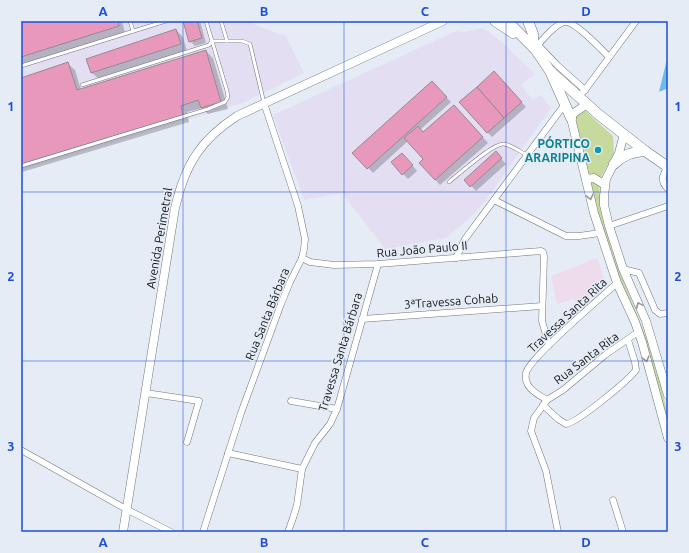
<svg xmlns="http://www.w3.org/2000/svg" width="689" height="553" font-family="Ubuntu,sans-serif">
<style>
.industrial{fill:#e4def3}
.education{fill:#eedbeb}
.green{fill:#c6da9d}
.water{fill:#6cbceb}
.shadow{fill:#0003}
.building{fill:#e798bb;stroke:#958a8f}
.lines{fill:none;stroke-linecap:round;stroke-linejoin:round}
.service-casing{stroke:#70777f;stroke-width:4}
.minor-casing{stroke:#70777f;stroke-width:7}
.secondary-casing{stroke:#70777f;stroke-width:9}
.trunk-casing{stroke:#70777f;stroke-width:11}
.service{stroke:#fff;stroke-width:3}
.minor{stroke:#fff;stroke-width:6}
.secondary{stroke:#fff;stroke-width:8}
.trunk{stroke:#fff;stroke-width:10}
.oneway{stroke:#959798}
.grid{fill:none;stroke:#1d4ed8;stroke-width:1;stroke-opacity:0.55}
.culture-dot{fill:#0f9aa8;stroke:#e5ecf5;stroke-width:1.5}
.labels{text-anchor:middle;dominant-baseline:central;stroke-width:3;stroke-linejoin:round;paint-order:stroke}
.culture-label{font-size:12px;font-weight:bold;fill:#0d838f;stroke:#e5ecf5;text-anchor:end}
.street-label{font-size:12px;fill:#14171a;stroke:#e5ecf5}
.neatline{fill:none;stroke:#1d4ed8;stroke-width:1.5}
.grid-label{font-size:13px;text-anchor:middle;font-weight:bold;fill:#1d4ed8}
</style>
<rect width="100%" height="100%" fill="#e5ecf5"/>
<g class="industrial">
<path d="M21,21H253L255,25L286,36L304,73L243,103L21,170Z"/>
<path d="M484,28L504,44L535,74L521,85L533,100L541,95L551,108L484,203L470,218L446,238L385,249L342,193L304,200L273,115L456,31L463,32Z"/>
</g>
<path class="education" d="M597,258L606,285L603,288L578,309L574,299L557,304L551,276Z"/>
<g class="green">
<path d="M582,108L613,136L614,153L600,179L593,174H587L574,118Z"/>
<path d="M589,181L599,184C601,238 626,285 645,334C651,348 654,362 658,375C663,395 668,408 668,429L623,292L605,241Z"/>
</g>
<path class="water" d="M668,60V88L659,92L666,63Z"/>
<g class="shadow">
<path d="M21,21H122L125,33L21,65Z"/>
<path d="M184,21H200L206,43L195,46L190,41Z"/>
<path d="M176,30L183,37L187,51L99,79L92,73Z"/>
<path d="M206,51L213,58L228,109L208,114L202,108L187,112L189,122L22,172L21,171V79L68,64L75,70L81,90Z"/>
<path d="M499,77L526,107L492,137L487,132Z"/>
<path d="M437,87L451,102L420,130L424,134L459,111L488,143L440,185L420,163L425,159L408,141L373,173L354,153Z"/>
<path d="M496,153L506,164L476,191L466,180Z"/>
<path d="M407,159L417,171L408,179L403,174Z"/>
</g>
<g class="building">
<path d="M21,21H118L119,26L21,57Z"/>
<path d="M183,21H197L202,38L189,42Z"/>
<path d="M176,29L181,44L91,73L86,59Z"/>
<path d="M206,50L221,102L201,108L198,100L181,106L183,115L21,164V78L68,62L77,90Z"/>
<path d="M494,71L522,102L504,118L477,87Z"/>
<path d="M432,81L447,97L367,169L352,153Z"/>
<path d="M477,87L504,118L487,133L459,102Z"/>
<path d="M454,105L483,137L435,180L419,163L423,159L404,138L418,126L423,132Z"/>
<path d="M496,151L502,158L470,187L464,180Z"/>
<path d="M402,153L413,165L402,175L391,162Z"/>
</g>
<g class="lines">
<g class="service-casing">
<g id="service">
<path d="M130,21L133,31"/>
<path d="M221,21L227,41"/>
<path d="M21,66L166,21"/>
<path d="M82,85L209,45L212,41H242L250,44L251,48L264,103"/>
<path d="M21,166L208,109L225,102L228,97L227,91L206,21"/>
<path d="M449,182C458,175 494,142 504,144C512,145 520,152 527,155"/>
</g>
</g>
<g class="minor-casing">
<g id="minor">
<path d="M538,45L557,65L585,90"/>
<path d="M535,49C540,42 556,23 565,22C575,21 602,50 609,57"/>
<path d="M579,96L585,90L636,21"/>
<path d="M668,167C662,175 660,181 668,189"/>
<path d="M494,200L566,236H579L600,233"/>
<path d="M609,226L668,206"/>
<path d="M302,258L310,262L334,265L378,264L541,251L543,252L544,256L542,321L549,345"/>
<path d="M456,258L465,239L565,104"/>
<path d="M623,269L639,273L655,310L660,314L668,313"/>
<path d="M362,319L542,306"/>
<path d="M146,393L199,401L187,442"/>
<path d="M547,400C537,394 523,387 526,373C529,358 602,297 617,283"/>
<path d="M291,401L337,409"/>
<path d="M543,405L558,419L566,424C577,423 629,380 636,370L635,362L628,340"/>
<path d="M21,450L126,509L171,532"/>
<path d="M228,453L302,469"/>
<path d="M613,500L623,532"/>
<path d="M203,532L241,413L281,304L290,282L302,258L304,249L305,239L298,206L264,103"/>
<path d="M288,532L293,518L297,505L302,469L315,443L330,424L337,409L378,264"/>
<path d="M558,532L546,471L531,431L534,418L547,400L563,390L605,355L638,332"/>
</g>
</g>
<g class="secondary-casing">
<g id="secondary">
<path d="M587,104L574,113L571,118L594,213L617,283L635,322L642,342L668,438"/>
<path d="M624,134L619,153L606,179L604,196V205L609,226L623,269L646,321L668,395"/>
<path d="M586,179L594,178L605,185"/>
<path d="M123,532L175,208C185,165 200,140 237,116L443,21"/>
</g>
</g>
<g class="trunk-casing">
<g id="trunk">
<path d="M495,21L513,33"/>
<path d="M507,21L535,49L550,71L571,118"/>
<path d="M528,21L533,34V47"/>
<path d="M550,71L598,114L645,151L668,167"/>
<path d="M614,164C623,155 632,152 645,151"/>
</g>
</g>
<use href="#service" class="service"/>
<use href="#minor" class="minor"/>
<use href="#secondary" class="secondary"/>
<use href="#trunk" class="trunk"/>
</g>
<defs><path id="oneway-chevron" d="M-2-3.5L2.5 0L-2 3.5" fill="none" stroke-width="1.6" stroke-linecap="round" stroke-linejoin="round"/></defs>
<g class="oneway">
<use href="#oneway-chevron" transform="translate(590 197) rotate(76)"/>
<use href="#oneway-chevron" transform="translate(639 305) rotate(-114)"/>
<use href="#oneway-chevron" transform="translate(646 359) rotate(75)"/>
</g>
<path class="grid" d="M183,21V532M344,21V532M506,21V532M21,192H668M21,361H668"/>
<circle class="culture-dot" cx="598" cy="150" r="4"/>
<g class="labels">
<g class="culture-label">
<text x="590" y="143">PÓRTICO<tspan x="590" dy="14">ARARIPINA</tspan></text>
</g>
<g class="street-label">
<text transform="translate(159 238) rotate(-80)">Avenida Perimetral</text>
<text transform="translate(422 249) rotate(-5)">Rua João Paulo II</text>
<text transform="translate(451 301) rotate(-4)">3ªTravessa Cohab</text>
<text transform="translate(267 314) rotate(-68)">Rua Santa Bárbara</text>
<text transform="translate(567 315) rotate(-43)">Travessa Santa Rita</text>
<text transform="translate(340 352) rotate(-73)">Travessa Santa Bárbara</text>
<text transform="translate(586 358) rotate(-37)">Rua Santa Rita</text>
</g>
</g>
<rect width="689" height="553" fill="none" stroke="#e5ecf5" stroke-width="44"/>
<rect x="22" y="22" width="645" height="509" class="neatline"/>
<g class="grid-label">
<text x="103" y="16">A</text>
<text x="264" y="16">B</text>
<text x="425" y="16">C</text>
<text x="586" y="16">D</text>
<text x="11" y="111">1</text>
<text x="678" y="111">1</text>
<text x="11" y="281">2</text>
<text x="678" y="281">2</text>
<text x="11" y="451">3</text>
<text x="678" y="451">3</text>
<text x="103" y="547">A</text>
<text x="264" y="547">B</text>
<text x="425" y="547">C</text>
<text x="586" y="547">D</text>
</g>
</svg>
